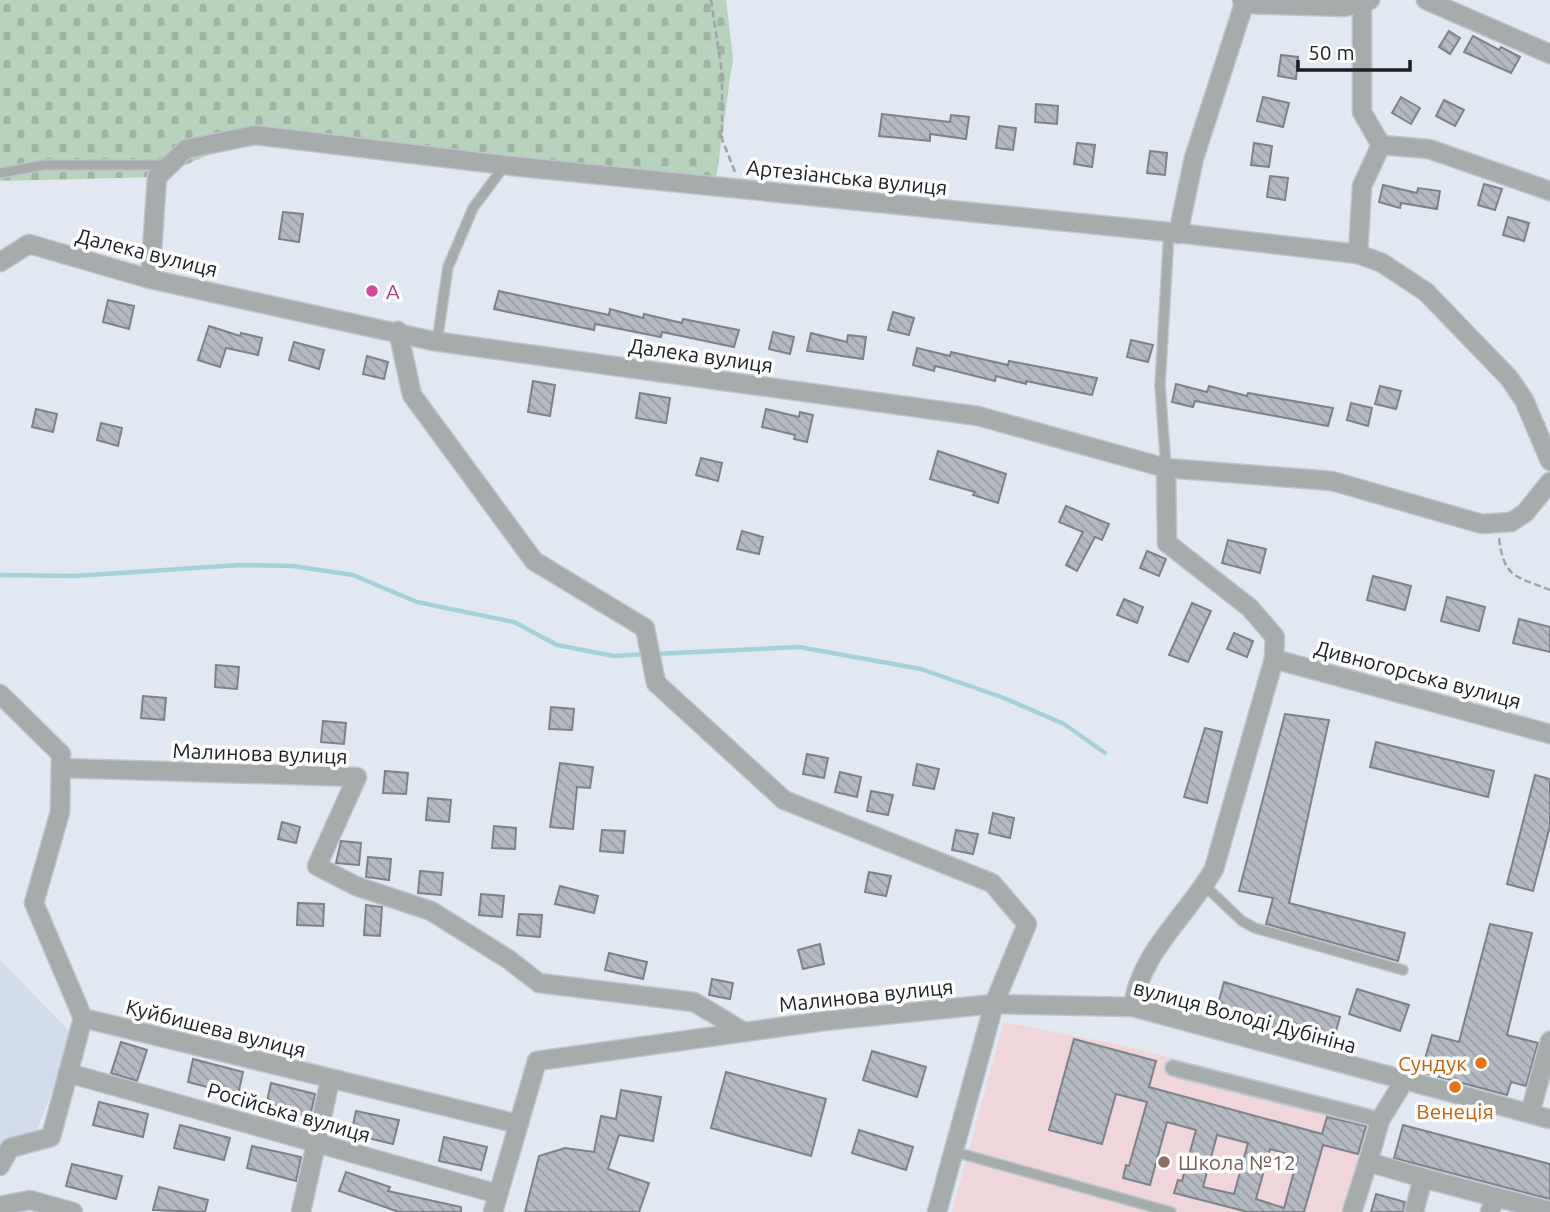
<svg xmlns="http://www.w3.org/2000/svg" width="1550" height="1212" font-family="Ubuntu,sans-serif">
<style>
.built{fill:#d3dcec}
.education{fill:#f0d6da}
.cemetery{fill:url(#cemetery-stones)}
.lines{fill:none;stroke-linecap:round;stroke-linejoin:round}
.stream{stroke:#a3d2dc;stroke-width:4.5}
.building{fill:url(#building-back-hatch);stroke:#7d828a;stroke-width:2;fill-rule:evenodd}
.service-casing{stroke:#bec4cc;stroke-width:12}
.pedestrian-casing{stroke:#bec4cc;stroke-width:18}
.minor-casing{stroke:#bec4cc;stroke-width:21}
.path{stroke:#9fa3aa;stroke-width:2.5;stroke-dasharray:7 3.5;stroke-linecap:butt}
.service{stroke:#a6abac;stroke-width:9}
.pedestrian{stroke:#a6abac;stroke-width:14}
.minor{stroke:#a6abac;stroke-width:18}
.hotel-dot{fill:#d1479c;stroke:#fff;stroke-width:2.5}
.food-dot{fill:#e8710a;stroke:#fff;stroke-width:2.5}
.education-dot{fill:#8d6e63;stroke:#fff;stroke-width:2.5}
.labels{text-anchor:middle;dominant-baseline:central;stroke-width:7;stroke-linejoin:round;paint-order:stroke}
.street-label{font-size:21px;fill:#1c1e21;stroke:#fff}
.hotel-label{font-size:21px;fill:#b23c85;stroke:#fff;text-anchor:start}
.food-label{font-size:21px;fill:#c56008;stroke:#fff;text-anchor:end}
.education-label{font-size:21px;fill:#785e54;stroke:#fff;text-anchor:start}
</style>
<defs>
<pattern id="cemetery-stones" width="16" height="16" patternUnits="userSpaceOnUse" patternTransform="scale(1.75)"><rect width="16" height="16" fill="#b8d3bd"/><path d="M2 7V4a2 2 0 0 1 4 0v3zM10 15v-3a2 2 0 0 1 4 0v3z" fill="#9eb5a2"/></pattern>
<pattern id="building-back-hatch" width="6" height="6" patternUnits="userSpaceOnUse" patternTransform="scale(1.75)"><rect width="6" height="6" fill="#b4b9c2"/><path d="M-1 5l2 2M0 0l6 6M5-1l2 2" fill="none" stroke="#9a9fa6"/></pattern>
</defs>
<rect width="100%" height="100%" fill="#e2e8f1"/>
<path class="built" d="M0,960L74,1036L29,1149L0,1159Z"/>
<path class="education" d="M1004,1022L1126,1046L1378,1112L1348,1212H952Z"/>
<path class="cemetery" d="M0,0H726L733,57L715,187L255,135L157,177L0,181Z"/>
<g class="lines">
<g class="stream">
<path d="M0,575L75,576L240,565L293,566L353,575L417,602L514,622L557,645L614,656L645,654"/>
<path d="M654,654L799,647L921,669L1004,698L1064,724L1105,753"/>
</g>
</g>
<g class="building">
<path d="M1449,31L1460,38L1450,54L1439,47Z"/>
<path d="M1473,36L1499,50L1501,47L1520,57L1511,73L1464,52Z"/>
<path d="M1281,55L1298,57L1296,79L1278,76Z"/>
<path d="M1263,97L1289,103L1283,127L1257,121Z"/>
<path d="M1401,97L1420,108L1411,124L1392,113Z"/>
<path d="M1444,100L1464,110L1455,126L1436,116Z"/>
<path d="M1036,104L1058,106L1057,124L1035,122Z"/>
<path d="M882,114L950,122L951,115L969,117L966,139L930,134V141L879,136Z"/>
<path d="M999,126L1016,128L1013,150L996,148Z"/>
<path d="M1077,143L1095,145L1092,167L1074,164Z"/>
<path d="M1254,143L1272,146L1269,167L1251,165Z"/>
<path d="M1150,151L1167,153L1165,175L1147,173Z"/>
<path d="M1270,176L1288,178L1285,200L1267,197Z"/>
<path d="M1484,184L1502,189L1495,210L1478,205Z"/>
<path d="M1383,185L1417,193L1418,188L1440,191L1437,209L1401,203L1400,208L1379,202Z"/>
<path d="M283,212L303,214L299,242L279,239Z"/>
<path d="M1508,217L1529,223L1524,241L1503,235Z"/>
<path d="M499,291L609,315L610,309L643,318L644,314L682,323L683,319L739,330L734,347L662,332L661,337L595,324L594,330L494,309Z"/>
<path d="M108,300L134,306L129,329L103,322Z"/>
<path d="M893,312L914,318L909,335L888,330Z"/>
<path d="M209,326L240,336L241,333L262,338L258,355L226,348L220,367L198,360Z"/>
<path d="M773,332L794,337L790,354L769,349Z"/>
<path d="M811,333L847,342L848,335L866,337L863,359L807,351Z"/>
<path d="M1131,340L1153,345L1148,362L1127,357Z"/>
<path d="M294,342L324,350L319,369L289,360Z"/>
<path d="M917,348L950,356L951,352L1008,365L1009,361L1097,378L1092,395L1026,381V384L996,376L995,381L935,366L934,371L913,365Z"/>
<path d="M367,356L388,362L384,379L363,374Z"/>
<path d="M533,381L555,385L550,416L528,412Z"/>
<path d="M1176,384L1207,392L1209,386L1247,396L1248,393L1333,408L1328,426L1195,401L1193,407L1172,402Z"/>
<path d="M1380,386L1401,391L1396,409L1375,404Z"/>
<path d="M640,393L670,398L666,423L636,418Z"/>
<path d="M1351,403L1372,408L1368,426L1347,420Z"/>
<path d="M36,409L57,414L53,432L32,427Z"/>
<path d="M766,409L799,417L800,412L813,415L807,442L794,439L795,435L762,427Z"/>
<path d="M101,423L122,428L118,446L97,440Z"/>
<path d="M938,451L1006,474L998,503L973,495L975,492L930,479Z"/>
<path d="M701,458L722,463L718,481L696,475Z"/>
<path d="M1066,506L1109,524L1102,540L1095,537L1077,571L1066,565L1083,532L1059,522Z"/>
<path d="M742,531L763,537L759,554L737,549Z"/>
<path d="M1228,540L1266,549L1260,573L1222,563Z"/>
<path d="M1147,551L1166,559L1159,576L1140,568Z"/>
<path d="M1373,576L1411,586L1405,610L1367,600Z"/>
<path d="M1447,597L1485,607L1479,631L1441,621Z"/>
<path d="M1124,599L1143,607L1137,623L1117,615Z"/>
<path d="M1192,603L1211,611L1188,662L1169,655Z"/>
<path d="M1519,619L1550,627V652L1513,643Z"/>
<path d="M1234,633L1253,641L1247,657L1227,649Z"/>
<path d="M216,665L239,667L237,689L215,687Z"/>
<path d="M143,696L166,698L164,720L141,718Z"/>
<path d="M551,707L574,709L572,730L549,729Z"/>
<path d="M1285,714L1329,720L1289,903L1405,933L1398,961L1266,924L1273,898L1239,891Z"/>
<path d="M323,721L346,723L344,744L321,742Z"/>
<path d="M1205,728L1222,732L1207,803L1184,797Z"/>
<path d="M1376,742L1494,771L1488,797L1370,767Z"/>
<path d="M807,754L828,758L824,778L803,774Z"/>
<path d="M560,763L593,767L590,788L577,787L573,829L550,827Z"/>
<path d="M917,764L939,769L934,789L913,785Z"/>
<path d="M385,771L408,773L406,794L383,793Z"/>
<path d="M840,772L861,777L857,797L835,792Z"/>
<path d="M1535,775L1550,779V826L1533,891L1507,884Z"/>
<path d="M871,791L893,795L888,815L867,811Z"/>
<path d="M428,798L451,800L449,822L426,820Z"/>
<path d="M993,813L1014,818L1010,838L989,833Z"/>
<path d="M282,822L300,827L296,843L278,839Z"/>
<path d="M494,826L516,828L515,849L492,848Z"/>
<path d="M602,830L625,831L623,853L600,851Z"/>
<path d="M956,830L978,834L973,854L952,850Z"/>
<path d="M341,841L361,843L359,865L336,863Z"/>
<path d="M368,857L391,859L389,880L366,877Z"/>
<path d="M420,871L443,873L441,895L418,893Z"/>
<path d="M869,872L891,876L886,896L865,892Z"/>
<path d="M560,886L598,896L594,913L555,904Z"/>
<path d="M481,894L504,896L502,917L479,915Z"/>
<path d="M298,903L324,904L323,926L297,925Z"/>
<path d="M366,905L382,907L380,936L364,935Z"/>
<path d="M519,914L542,915L540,937L517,935Z"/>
<path d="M1490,924L1532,933L1507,1035L1538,1043L1526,1086L1511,1082L1507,1095L1421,1072L1432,1035L1459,1042Z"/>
<path d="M820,944L824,964L803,969L798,950Z"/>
<path d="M609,953L647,962L643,979L605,970Z"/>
<path d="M712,979L733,983L730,999L709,995Z"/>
<path d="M1224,982L1340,1017L1332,1045L1216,1011Z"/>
<path d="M1357,989L1409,1005L1400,1031L1349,1014Z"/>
<path d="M1074,1039L1156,1061L1149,1087L1322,1134L1327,1117L1366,1126L1358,1154L1323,1145L1304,1212H1248L1174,1193L1178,1180L1182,1181L1196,1130L1167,1122L1150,1185L1123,1178L1126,1165L1129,1166L1147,1102L1116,1094L1102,1144L1049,1130ZM1217,1135L1248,1143L1234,1194L1203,1187ZM1270,1149L1298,1157L1284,1208L1256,1199Z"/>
<path d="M121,1042L147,1050L137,1081L111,1073Z"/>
<path d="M872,1051L926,1067L917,1097L863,1080Z"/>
<path d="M193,1059L243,1072L238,1095L188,1082Z"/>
<path d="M726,1072L826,1099L811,1156L711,1128Z"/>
<path d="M271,1083L315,1094L310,1117L266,1106Z"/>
<path d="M621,1090L661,1097L653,1141L619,1135L608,1169L649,1183L639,1212H525L539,1156L565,1148L594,1152L601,1116L616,1119Z"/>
<path d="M99,1102L148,1114L143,1137L93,1125Z"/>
<path d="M356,1111L399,1120L393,1144L351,1134Z"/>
<path d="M180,1125L230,1138L224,1160L174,1148Z"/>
<path d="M1403,1125L1550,1164V1199L1394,1158Z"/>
<path d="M859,1130L913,1147L906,1170L852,1153Z"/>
<path d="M444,1137L487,1147L481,1170L439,1161Z"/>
<path d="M252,1146L301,1157L296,1181L247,1168Z"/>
<path d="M72,1164L122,1176L116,1199L66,1186Z"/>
<path d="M346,1172L390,1187L388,1191L461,1207V1212H399L339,1191Z"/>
<path d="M159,1187L208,1200L205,1212L153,1210Z"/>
<path d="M1376,1194L1405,1202L1403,1212H1371Z"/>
</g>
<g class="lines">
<g class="service-casing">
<g id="service">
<path d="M0,173L44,165H168"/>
<path d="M437,342L448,267L473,208L505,165"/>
<path d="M1166,468L1160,385L1169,232"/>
<path d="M1204,885L1242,921L1255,928L1403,970"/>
<path d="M955,1152L1171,1212"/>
</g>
</g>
<g class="pedestrian-casing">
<path id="pedestrian" d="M1173,1068L1380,1120"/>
</g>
<g class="minor-casing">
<g id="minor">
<path d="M1426,0L1550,54"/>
<path d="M1362,2V112L1381,145"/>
<path d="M1244,4L1344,7L1370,0"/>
<path d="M1381,145L1429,149L1550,191"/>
<path d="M1178,234L1194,158L1244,4L1242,0"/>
<path d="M1358,254L1362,186L1381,145"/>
<path d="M0,262L29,244L150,279L433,341L978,416L1166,468L1332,481L1482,524L1511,522L1525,513L1550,482"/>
<path d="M150,279L157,177L186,149L255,135L512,166L1169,232L1358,254L1382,263L1426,292L1509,378L1524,400L1550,461"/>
<path d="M398,331L412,395L534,561L645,628L656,683L784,800L992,883L1027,924L994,1004L937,1212"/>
<path d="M1274,659L1550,734"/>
<path d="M0,694L61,754L60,812L34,903L83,1018"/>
<path d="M61,768L357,777L317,866L356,886L431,911L508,959L539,983L694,1002L744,1032"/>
<path d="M1133,1007C1140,952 1187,916 1214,869L1274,659L1275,637L1250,608L1167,543L1166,468"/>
<path d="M68,1073L498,1194"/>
<path d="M1530,1113L1550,1041"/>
<path d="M1368,1162L1380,1120L1404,1081"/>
<path d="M0,1166L10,1148L51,1137L83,1018L518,1124"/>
<path d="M1495,1197L1550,1211"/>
<path d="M0,1206L30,1200L73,1212"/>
<path d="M301,1212L330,1080"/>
<path d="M493,1212L537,1061L824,1021L994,1004L1133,1007L1550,1119"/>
<path d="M1352,1212L1368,1162L1423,1178"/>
<path d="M1414,1212L1423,1178L1495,1197L1490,1212"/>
</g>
</g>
<g class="path">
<path d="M711,0L722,73V139L735,172"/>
<path d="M1499,538C1504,579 1516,576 1550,590"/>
</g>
<use href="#service" class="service"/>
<use href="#pedestrian" class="pedestrian"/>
<use href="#minor" class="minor"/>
</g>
<circle class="hotel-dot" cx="372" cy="291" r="7"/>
<g class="food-dot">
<circle cx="1481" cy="1063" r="7"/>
<circle cx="1455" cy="1087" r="7"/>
</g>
<circle class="education-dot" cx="1164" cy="1162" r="7"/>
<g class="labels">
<g class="street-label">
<text transform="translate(847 177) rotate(6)">Артезіанська вулиця</text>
<text transform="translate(147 252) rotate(14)">Далека вулиця</text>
<text transform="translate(701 355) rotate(8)">Далека вулиця</text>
<text transform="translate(1418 674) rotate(15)">Дивногорська вулиця</text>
<text transform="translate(260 753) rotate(2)">Малинова вулиця</text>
<text transform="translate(866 995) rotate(-6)">Малинова вулиця</text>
<text transform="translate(1245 1016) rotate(15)">вулиця Володі Дубініна</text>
<text transform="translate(216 1028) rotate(14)">Куйбишева вулиця</text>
<text transform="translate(289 1112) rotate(16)">Російська вулиця</text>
</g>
<g class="hotel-label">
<text x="386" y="291">А</text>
</g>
<g class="food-label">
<text x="1467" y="1063">Сундук</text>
<text x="1455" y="1111" text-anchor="middle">Венеція</text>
</g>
<g class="education-label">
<text x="1178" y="1162">Школа №12</text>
</g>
</g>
<path d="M1298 60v10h112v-10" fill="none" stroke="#1c1e21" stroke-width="3.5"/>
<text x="1308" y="60" font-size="21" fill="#1c1e21" stroke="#ffffff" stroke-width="5" paint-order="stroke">50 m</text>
</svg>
